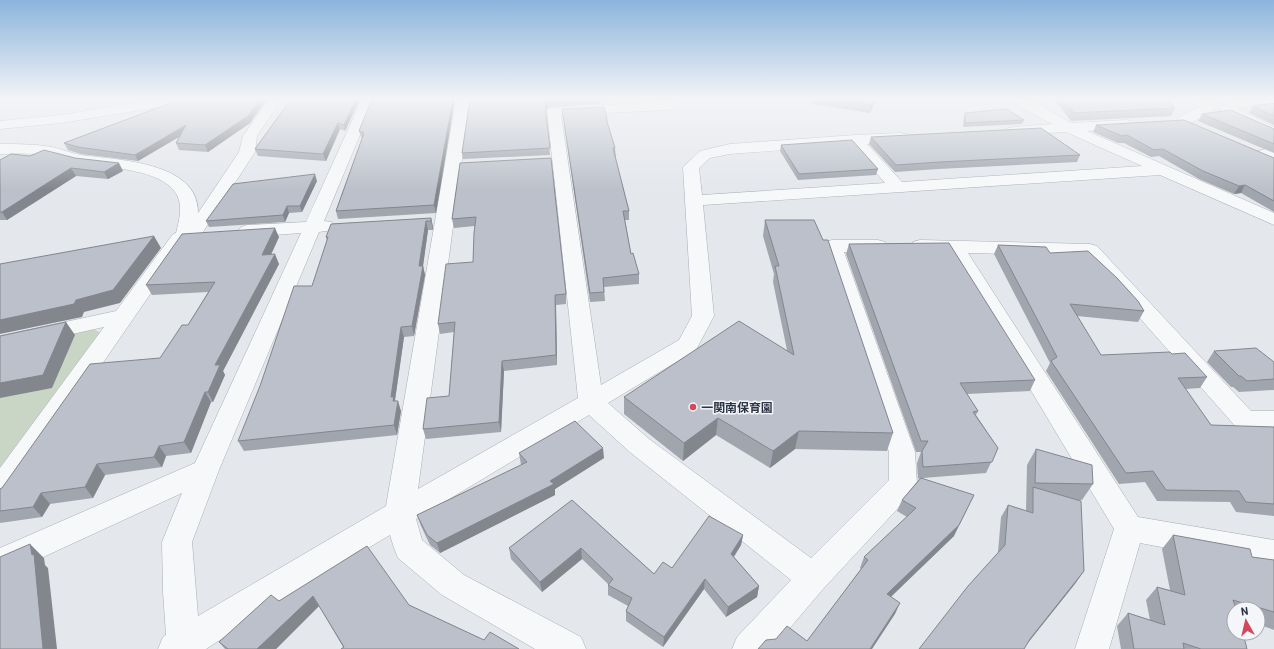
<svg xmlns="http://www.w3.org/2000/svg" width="1274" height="649" font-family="Barlow,'Noto Sans JP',sans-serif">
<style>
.green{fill:#c9d6c5}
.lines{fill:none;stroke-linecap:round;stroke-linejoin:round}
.minor-casing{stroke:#a9aeb7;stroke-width:1}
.minor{fill:#f7f8fa;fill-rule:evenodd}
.wall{fill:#a1a5ae}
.shaded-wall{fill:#83868d}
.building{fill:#bbc0ca;stroke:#83868d}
.poi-dot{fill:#d1495b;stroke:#f4f6f9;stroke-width:1.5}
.labels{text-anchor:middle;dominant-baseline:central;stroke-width:3;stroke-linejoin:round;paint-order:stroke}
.poi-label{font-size:12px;font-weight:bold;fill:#2b3445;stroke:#f4f6f9;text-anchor:start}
</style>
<rect width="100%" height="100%" fill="#e4e7ec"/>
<path class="green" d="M91,328L103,334L0,473V346Z"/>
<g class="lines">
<g class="minor-casing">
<g id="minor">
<path d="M158,99H190L189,102L184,103L61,123L0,129V121L61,115Z"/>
<path d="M269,99H282L257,136L255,152L201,235L199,239L186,242L10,498L0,502V468L104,327L0,350V336L116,311L173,234L176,233C179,221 183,207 177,195C162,168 107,168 81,164C71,163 61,159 51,156C35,153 17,153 0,154V144C17,144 34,144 52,147C61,149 71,153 81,155C116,160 199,161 198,213L239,152L243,136Z"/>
<path d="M362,99H375L324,221L332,222L335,226L332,230L319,232L219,470L192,542L198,616L386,506L456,99H470L418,489L578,398L547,111L549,108L660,102L659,99H672L675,106L673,109L668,110L561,115L601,385L679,340L692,316L683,167L700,151L730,144L855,135L901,133L906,134L908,137L906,140L867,144L902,182L1142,166L1066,132L1013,135L1008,134L1006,131L1008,128L1013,127L1052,124L1021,107L1016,99H1029L1071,123L1126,120L1131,121L1133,124L1131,127L1126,128L1087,131L1274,213V225L1160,175L703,205L714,316L696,350L608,403L649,439L811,558L889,480V452L823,246L825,242L832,240H878L885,242L887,246L885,250L878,252H844L915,452L917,484L913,492L824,588L772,649H732L737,637L791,580L631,453L589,415L416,519L422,540L464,575L581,637L586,649H535L442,595L398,558L394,548L390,535L294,592L206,649H158L163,637L166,635L163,592L162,542L182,493L0,577V548L195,463L301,233L247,237L241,235L238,231L241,227L247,225L306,222ZM852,145L885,183L702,195L699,168L710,158L730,154Z"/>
<path d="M1200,99H1213L1216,106L1214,109C1204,115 1190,127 1178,124L1176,121L1178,118L1202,105Z"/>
<path d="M1239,99H1266L1274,101V109L1249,106L1237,109L1274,127V137L1222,112L1220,109L1227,103Z"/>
<path d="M1274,147V157L1259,160L1254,158L1251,155L1254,152Z"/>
<path d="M920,240L1090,244L1097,246L1251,411H1274V429H1245L1236,427L1085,256L968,253L1138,517L1274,540V568L1140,543L1109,649H1075L1114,529L948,252H920L913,250L911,246L913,242Z"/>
</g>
</g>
<use href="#minor" class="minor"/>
</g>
<g class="wall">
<path d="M181,99H267L250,123L208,152L179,150L176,143L179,137L138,161L81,154L68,150L64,143Z"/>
<path d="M291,99H360L345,131L340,129L326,161L258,156L255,149Z"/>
<path d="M372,99H455L436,213L338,219L336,211L362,138L361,137L359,131Z"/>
<path d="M470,99H637L601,101V104L548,107L546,111L550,155L463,159L462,153Z"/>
<path d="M812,99H876L870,113L812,104Z"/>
<path d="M1054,99H1167L1175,108L1171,116L1071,121Z"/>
<path d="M1274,104V125L1249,113L1253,106Z"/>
<path d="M562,109L607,118L608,125L615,148L616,157H615L629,211V220H625L631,254L639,274V284L604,287L605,301L590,302L563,116Z"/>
<path d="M965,113L1024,120L1022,124L963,127L964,117Z"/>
<path d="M1202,114L1274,129V153L1198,121Z"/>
<path d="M1096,125L1274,158V212L1241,193L1234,194L1199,179L1159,156L1151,157L1124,143H1118L1093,132Z"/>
<path d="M871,137L1080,155L1077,162L938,169L895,172L869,144Z"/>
<path d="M781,145L878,169L876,175L798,180L780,151Z"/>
<path d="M0,160L123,171L108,179L76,176L7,220H0Z"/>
<path d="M460,163L566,294V304L556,305L557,365L504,371L501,432L426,439L423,429L449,396L454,332L440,334L438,324L473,262L475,226L454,228L452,219Z"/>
<path d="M317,181L302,212L289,213L285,222L209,227L206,221Z"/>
<path d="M431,218L433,227V230H428L423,266L425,275L414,336L404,337L395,400L401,411L397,435L244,451L238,441L312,286L327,241L326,237Z"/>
<path d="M765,220L893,433L887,451L795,449L770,468L716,435L683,461L624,414V397L787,350L773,282L774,274L763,236Z"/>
<path d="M279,237L271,255L279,264L223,371L225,375L213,402H211L191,453L166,456L162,467L105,475L93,498L50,504L42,517L0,523V489L160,358L188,325L208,292L152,295L146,285Z"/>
<path d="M849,244L1035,380L1030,391L967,394L978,411L976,415L998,448L986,473L923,478L954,536L891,597L895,614L807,641L861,569L860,568L864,557L907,517L897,511L902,500L920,478L918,479L917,463L921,452H916L846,254Z"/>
<path d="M998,245L1050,253L1144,311L1138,322L1077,316L1101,355L1172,354L1207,377L1200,388L1185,389L1211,425L1274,427V516L1236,512L1230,502L1157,501L1145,482L1119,484L1046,371L1050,363L994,254Z"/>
<path d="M1214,351L1274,362V390L1239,392L1233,387H1231L1207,362Z"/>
<path d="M1036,449L1093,484L1082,500H1078L1084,571L1027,644L998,552L1001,517L1008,505L1026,511L1027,465Z"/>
<path d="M519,453L604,458L555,489V495L440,553L430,545L421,526L417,515L521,465Z"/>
<path d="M572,500L654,574L672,568L743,535L741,545L734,557L759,586L757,597L726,617L704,589L663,647L626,621V611L628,606L608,595V584L582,559L542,592L511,559L509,548Z"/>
<path d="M1173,535L1252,557L1274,560V630L1258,624V609H1234L1247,649H1121L1117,626L1128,613L1150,620L1146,600L1157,587L1170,590L1162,549Z"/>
<path d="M279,601L409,605L484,640L343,647L319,606L276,649H225L219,642Z"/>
</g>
<g class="shaded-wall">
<path d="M260,99H267L250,123L208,152L205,145Z"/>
<path d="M356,99H360L345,131L344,125Z"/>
<path d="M453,99H455L436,213L434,205Z"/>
<path d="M874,99H876L870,113L872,105Z"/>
<path d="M547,101L548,107L546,111L545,105Z"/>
<path d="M338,123L340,129L326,161L323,154Z"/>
<path d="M186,125L189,131L138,161L135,155Z"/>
<path d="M119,163L123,171L108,179L104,172Z"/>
<path d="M71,168L76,176L7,220L2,212Z"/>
<path d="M315,174L317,181L302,212L300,206Z"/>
<path d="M1245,185L1241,193L1234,194L1239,186Z"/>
<path d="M287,206L289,213L285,222L283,215Z"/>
<path d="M431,218L433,227V230L431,221Z"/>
<path d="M426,221L428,230L423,266L425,275L414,336L412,326L419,266Z"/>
<path d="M275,228L279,237L266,265L262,255Z"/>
<path d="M154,236L161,248L120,303L84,312L82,317L0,334V320Z"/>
<path d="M275,254L279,264L223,371L225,375L213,402L208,392L215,365Z"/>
<path d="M555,295L556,305L557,365L556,355Z"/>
<path d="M66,322L75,335L52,388L0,398V383Z"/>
<path d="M401,327L404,337L395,400L397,406L398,401L401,411L397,435L394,425L391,397Z"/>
<path d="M502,361L504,371L501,432L499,422Z"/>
<path d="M205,392L211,402L191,453L184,442Z"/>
<path d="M718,418L716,435L683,461L684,443Z"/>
<path d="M799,431L795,449L770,468L773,451Z"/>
<path d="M159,446L166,456L162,467L154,457Z"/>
<path d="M603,448L604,458L555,489V495L440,553L437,543L550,481Z"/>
<path d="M97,464L105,475L93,498L85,487Z"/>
<path d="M41,493L50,504L42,517L33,507Z"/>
<path d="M974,495L954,536L882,605L887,594Z"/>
<path d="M743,535L741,545L729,564L731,554Z"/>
<path d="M30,544L44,558L45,565L48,568L57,649H43Z"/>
<path d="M581,548L582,559L542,592L540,582Z"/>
<path d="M1084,571L1075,584L1023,649L1030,639Z"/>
<path d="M705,579L704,589L663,647L664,637Z"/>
<path d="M759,586L757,597L726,617L728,607Z"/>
<path d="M313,596L319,606L276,649H257Z"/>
<path d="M900,603L895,614L872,649H870Z"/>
</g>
<g class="building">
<path d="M181,99H260L248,116L205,145L176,143L186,125L135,155L78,147L64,143Z"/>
<path d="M291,99H356L344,125L338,123L323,154L255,149Z"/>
<path d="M372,99H453L434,205L336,211L364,133L359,131Z"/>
<path d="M470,99H575L547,101L545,105L550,148L462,153Z"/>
<path d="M835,99H874L872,105Z"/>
<path d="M1064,99H1167L1175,108L1074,113Z"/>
<path d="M1273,103L1274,104V116L1253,106Z"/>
<path d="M604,107L607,118H606L615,148H613L629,211H623L631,254L633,253L639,274L603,278L604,292L590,293L562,109Z"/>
<path d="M1007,109L1024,120L965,123V113Z"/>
<path d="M1231,110L1274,129V144L1202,114Z"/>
<path d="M1184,120L1274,158V201L1245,185L1239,186L1203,171L1163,149L1154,150L1127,135L1122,136L1096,125Z"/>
<path d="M1041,128L1080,155L940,162L896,165L871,137Z"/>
<path d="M852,140L878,169L799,174L781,145Z"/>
<path d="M44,150L75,158L119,163L104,172L71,168L2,212H0V160L11,154L30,156Z"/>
<path d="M551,158L566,294L555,295L556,355L502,361L499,422L423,429L427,398L449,396L455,322L438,324L446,264L473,262L474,233L476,217L452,219L460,163Z"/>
<path d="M315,174L300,206H287L283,215L206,221L233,184Z"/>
<path d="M431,218V221H426L419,266H423L412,326L401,327L391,397H394L393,401H398L394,425L238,441L260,386L294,286H312L328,237H326L331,224Z"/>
<path d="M765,220H814L823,240H828L893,433L799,431L773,451L718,418L684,443L624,397L739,321L794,355L775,266H779Z"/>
<path d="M275,228L262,255L275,254L215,365H220L208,392H205L184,442L159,446L154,457L97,464L85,487L41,493L33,507L0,511V489L2,488L90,364L160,358L182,325H188L215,282L146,285L182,234Z"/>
<path d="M154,236L113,290L76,300L74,304L0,320V264Z"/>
<path d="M949,243L1035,380L960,383L978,411L973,412L998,448L992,462L923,467L922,451L928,441H921L849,244Z"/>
<path d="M998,245L1046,247L1050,253L1088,251L1117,278L1138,301L1144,311L1070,304L1101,355L1170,352L1172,354L1185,353L1207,377L1178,378L1211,425L1274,427V504L1246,502L1239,491L1166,490L1153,471L1126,473L1051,361L1057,357Z"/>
<path d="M66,322L43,375L0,383V336Z"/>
<path d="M1256,348L1274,362V379L1247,381L1241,376H1239L1214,351Z"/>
<path d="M575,421L603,448L550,481L554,484L437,543L427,535L417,515L527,462L519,453Z"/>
<path d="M1036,449L1092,465L1093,484L1035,483Z"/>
<path d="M921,478L974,495L959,525L887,594L900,603L870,649H758L766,640L776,639L787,626L807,641L868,560L864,557L916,508L902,500Z"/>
<path d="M1033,487L1081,501L1084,571L1030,639L1024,649H919L968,586L1005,545L1008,505L1033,513Z"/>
<path d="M572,500L654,574L663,562L672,568L709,516L743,535L731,554L759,586L728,607L705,579L664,637L626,611L632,598L608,585L613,579L581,548L540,582L509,548Z"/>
<path d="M1173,535L1250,549L1252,557L1274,560V612L1233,600L1236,609H1234V633H1243L1247,649H1201L1183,643L1184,649H1134L1128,613L1165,625L1157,587L1185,595Z"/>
<path d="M30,544L32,555L34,554L43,649H0V557Z"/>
<path d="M367,546L409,605L484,640L490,632L519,649H341L344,647L313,596L257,649H228L219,642L271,595L279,601Z"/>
</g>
<linearGradient id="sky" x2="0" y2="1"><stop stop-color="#8bb4dd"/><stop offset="0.52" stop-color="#f3f4f6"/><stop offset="1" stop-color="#f3f4f6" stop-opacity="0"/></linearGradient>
<rect width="1274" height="190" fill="url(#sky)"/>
<circle class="poi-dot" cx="693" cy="407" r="4"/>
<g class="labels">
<g class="poi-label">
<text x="701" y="407">一関南保育園</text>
</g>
</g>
<g transform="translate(1246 621) rotate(352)"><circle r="19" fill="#f4f6f9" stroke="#a4a8b1"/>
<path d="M0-3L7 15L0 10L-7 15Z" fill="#d1495b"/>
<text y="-6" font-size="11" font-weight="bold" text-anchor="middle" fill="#2b3445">N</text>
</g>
</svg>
